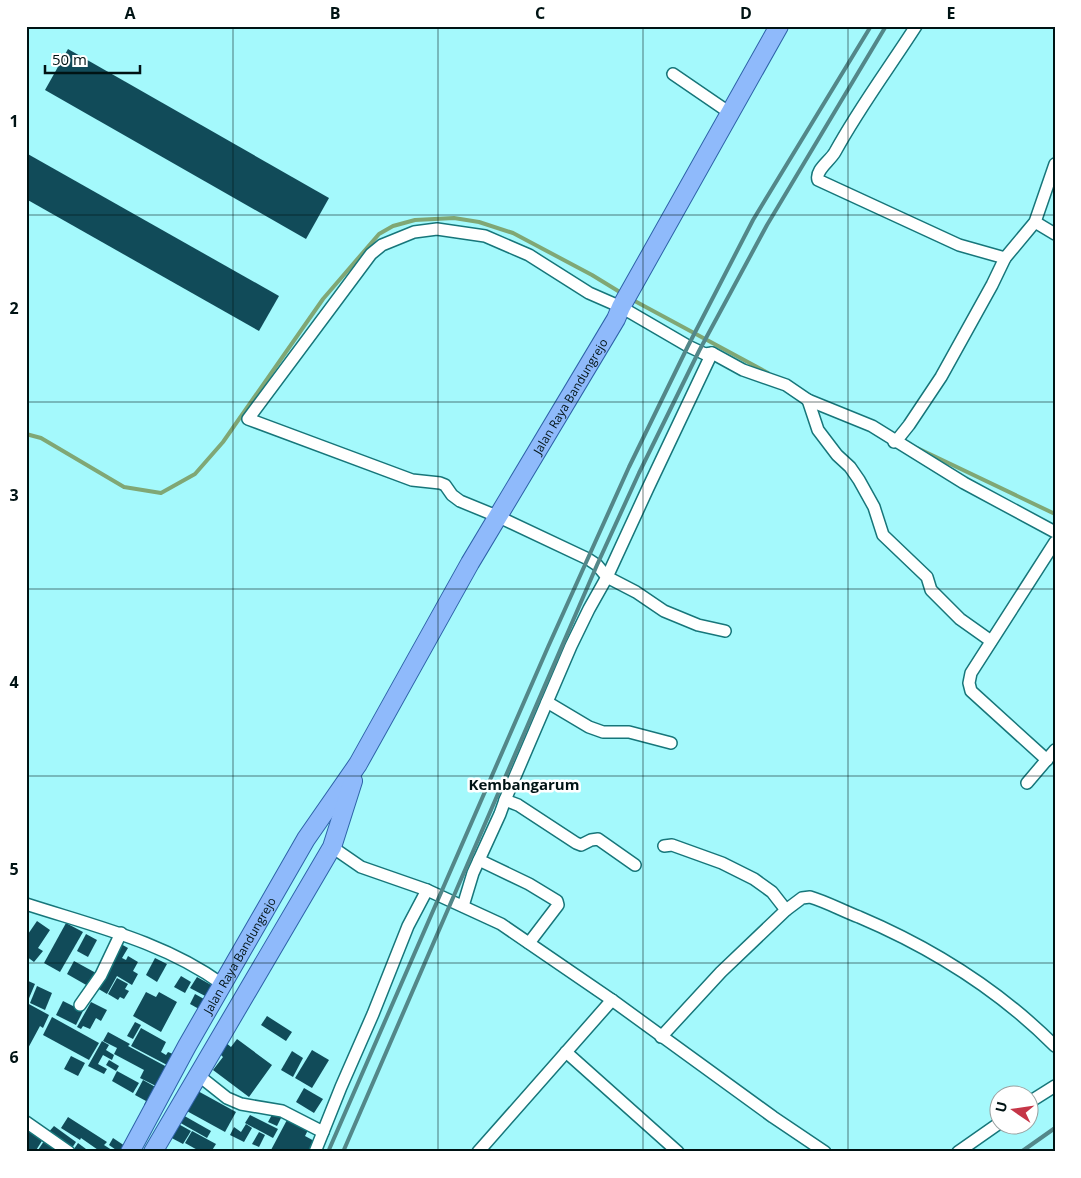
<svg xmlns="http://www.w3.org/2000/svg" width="1081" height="1178" font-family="'Open Sans',sans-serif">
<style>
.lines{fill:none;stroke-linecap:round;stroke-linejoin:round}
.stream{stroke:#80a775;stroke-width:4}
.building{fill:#114b59}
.minor-casing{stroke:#17767a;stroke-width:14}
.primary-casing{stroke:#2d62a8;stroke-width:20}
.minor{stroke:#fff;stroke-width:11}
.primary{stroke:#8fbafb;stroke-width:18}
.rail{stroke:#538789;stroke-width:4}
.grid{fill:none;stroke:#001314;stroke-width:1;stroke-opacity:0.55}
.labels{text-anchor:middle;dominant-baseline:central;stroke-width:5;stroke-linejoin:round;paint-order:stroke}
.street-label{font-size:12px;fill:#001314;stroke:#fff}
.quarter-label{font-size:15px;font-weight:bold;fill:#001314;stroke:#fff}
.neatline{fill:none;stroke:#001314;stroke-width:2}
.grid-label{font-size:16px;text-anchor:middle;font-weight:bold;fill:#001314}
</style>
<rect width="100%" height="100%" fill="#a4f9fc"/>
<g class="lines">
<g class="stream">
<path d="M631,299L768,373"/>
<path d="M26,434L41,438L124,487L161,493L195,474L223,442L323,299L379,234L393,226L415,220L454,218L479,222L513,233L592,275L623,294"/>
<path d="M917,448L1055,514"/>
</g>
</g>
<g class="building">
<path d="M68,49L329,198L306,239L45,90Z"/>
<path d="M26,153L279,296L259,331L26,199Z"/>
<path d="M37,921L50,930L38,948L43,951L34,962L26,956V937Z"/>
<path d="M66,923L83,932L60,972L44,963Z"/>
<path d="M86,934L97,940L88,957L77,951Z"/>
<path d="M121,944L128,948L122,958L126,960L128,956L138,962L133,971L138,974L132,985L117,976L107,994L97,988Z"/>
<path d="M155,958L167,964L157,982L146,975Z"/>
<path d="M74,961L96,973L88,986L67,974Z"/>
<path d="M181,976L191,982L185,993L174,987Z"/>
<path d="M197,977L213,986L207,997L190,988Z"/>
<path d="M117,978L128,984L125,989L129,991L124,999L120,997L118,1000L108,994Z"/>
<path d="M26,980L35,984L27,1003L49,1015L43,1028L40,1026L26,1052Z"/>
<path d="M37,986L52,993L45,1010L30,1003Z"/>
<path d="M146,992L156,997L159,992L177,1002L161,1032L133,1016Z"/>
<path d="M195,994L204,999L199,1009L190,1004Z"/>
<path d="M63,1001L83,1011L76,1025L56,1015Z"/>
<path d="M91,1002L107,1010L101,1021L96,1018L90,1029L83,1026L81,1029L77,1027Z"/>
<path d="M267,1016L292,1032L286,1041L261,1025Z"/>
<path d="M52,1017L99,1043L89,1060L43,1035Z"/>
<path d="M135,1022L141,1025L133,1039L127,1036Z"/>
<path d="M141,1028L166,1042L161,1052L166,1055L168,1052L173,1054L167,1065L131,1046Z"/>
<path d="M108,1032L130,1044L128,1046L167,1067L156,1086L140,1078L144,1070L114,1054L117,1048L103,1041Z"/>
<path d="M237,1039L272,1065L249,1097L213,1070L223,1057L218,1052L225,1042L231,1047Z"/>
<path d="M102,1041L109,1045L106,1050L114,1055L112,1060L103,1055L98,1064L107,1069L104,1074L88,1066Z"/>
<path d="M312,1050L329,1060L312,1088L295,1078Z"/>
<path d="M292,1051L303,1058L293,1077L281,1070Z"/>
<path d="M71,1056L85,1063L78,1076L64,1069Z"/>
<path d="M109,1060L119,1066L116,1071L106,1065Z"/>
<path d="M117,1071L139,1083L133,1093L112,1081Z"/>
<path d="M143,1080L159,1089L148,1108L144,1105L146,1101L135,1095Z"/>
<path d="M304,1088L323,1099L314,1113L296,1102Z"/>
<path d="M196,1090L236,1112L225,1132L185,1110Z"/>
<path d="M274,1111L282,1116L277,1126L268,1122Z"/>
<path d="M181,1114L211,1131L207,1138L177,1121Z"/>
<path d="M250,1115L278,1129L273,1138L245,1123Z"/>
<path d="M68,1117L107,1142L104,1145L115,1152H101L81,1138L80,1140L61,1128Z"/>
<path d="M288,1118L308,1130L305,1136L318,1143L313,1152H274L271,1150Z"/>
<path d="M173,1121L191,1131L183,1144L166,1135Z"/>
<path d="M246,1124L252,1128L244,1142L230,1135L234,1127L241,1132Z"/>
<path d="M30,1126L45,1136L35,1152H26V1133Z"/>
<path d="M54,1126L76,1142L70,1151L47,1134Z"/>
<path d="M192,1131L216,1144L211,1152H201L185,1143Z"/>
<path d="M259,1132L265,1135L259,1147L252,1144Z"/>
<path d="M46,1138L67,1152H55L51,1149L50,1150L48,1149L46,1152H42L38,1150Z"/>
<path d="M113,1138L128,1148L125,1152H119L109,1145Z"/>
<path d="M78,1143L90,1152H72Z"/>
</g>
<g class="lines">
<g class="minor-casing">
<g id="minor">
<path d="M916,26C889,68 859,108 835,152C830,161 815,170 818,180L959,245L1005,258"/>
<path d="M673,74L730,113"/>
<path d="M1035,222L1055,234"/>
<path d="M808,400L818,430L837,455L850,467L859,480L874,507L883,535L927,577L931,590L960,619L991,641"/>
<path d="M894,442L897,440L909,425L941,377L992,285L1005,258L1035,222L1055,164"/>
<path d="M725,631L698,625L664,611L636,592L607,577L597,565L588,559L499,517L460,501L452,495L445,485L440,483L412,480L248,419L371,254L382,245L414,232L437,229L485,236L529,255L589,293L621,307L688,346L705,354L712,353L743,370L786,385L808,400L872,426L964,483L1055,532"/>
<path d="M547,702L589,727L603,732H629L671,743"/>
<path d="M1047,760L971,691L969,683L971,673L1055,542"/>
<path d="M1027,783L1055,750"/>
<path d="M505,800L571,646L589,609L607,577L648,488L712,353"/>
<path d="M664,846L672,845L722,863L754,879L772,892L786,910"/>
<path d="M332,847L361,867L427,890L501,924L612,1000L773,1117L825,1152"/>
<path d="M479,860L529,884L557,901L558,905L529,943"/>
<path d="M26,904C94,926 164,942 222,984"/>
<path d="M463,906L473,873L500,814L505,800L518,805L576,843L581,845L591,840L598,839L635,865"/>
<path d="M80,1005L101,975L121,933"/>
<path d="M661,1037L721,972L786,910L802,898L810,897C827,902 843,911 859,917C932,948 999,990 1055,1046"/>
<path d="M566,1052L678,1152"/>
<path d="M198,1075L227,1098L241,1104L282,1111L323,1132"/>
<path d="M1028,1103L1055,1086"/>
<path d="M26,1122L69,1152"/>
<path d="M315,1152L341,1087L373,1014L408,926L427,890"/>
<path d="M478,1152L612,1000"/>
<path d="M958,1152L998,1124"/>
</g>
</g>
<g class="primary-casing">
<g id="primary">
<path id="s1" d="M130,1152L187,1046L306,839L358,764L470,563L616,319L621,307L779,26"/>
<path d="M153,1152L332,847L353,781"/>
</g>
</g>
<use href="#minor" class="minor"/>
<use href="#primary" class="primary"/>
<g class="rail">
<path d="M328,1152L548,647L629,467L688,346L753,220L871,26"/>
<path d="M343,1152L597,565L639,473L699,351L767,225L886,26"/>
<path d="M1021,1152L1055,1128"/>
</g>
</g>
<path class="grid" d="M233,26V1152M438,26V1152M643,26V1152M848,26V1152M26,215H1055M26,402H1055M26,589H1055M26,776H1055M26,963H1055"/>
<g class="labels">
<g class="street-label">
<text stroke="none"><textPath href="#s1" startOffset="875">Jalan Raya Bandungrejo</textPath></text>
<text stroke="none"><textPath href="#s1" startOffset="225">Jalan Raya Bandungrejo</textPath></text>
</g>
<g class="quarter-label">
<text x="524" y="784">Kembangarum</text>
</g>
</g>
<rect width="1081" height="1178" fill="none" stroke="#ffffff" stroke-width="55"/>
<g transform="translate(1014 1110) rotate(283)"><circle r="24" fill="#ffffff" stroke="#99a1a1"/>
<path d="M0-4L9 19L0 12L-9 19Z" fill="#c53547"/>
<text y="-8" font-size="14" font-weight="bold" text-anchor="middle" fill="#001314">U</text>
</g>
<path d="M45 65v8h95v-8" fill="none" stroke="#001314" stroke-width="2.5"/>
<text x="52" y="65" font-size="15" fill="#001314" stroke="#ffffff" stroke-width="4" paint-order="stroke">50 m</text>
<rect x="28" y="28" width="1026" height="1122" class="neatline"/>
<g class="grid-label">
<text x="130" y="19">A</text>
<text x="335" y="19">B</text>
<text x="540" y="19">C</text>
<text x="746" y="19">D</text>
<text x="951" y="19">E</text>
<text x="14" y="127">1</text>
<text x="14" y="314">2</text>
<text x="14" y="501">3</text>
<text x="14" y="688">4</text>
<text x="14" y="875">5</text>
<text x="14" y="1063">6</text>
</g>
</svg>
